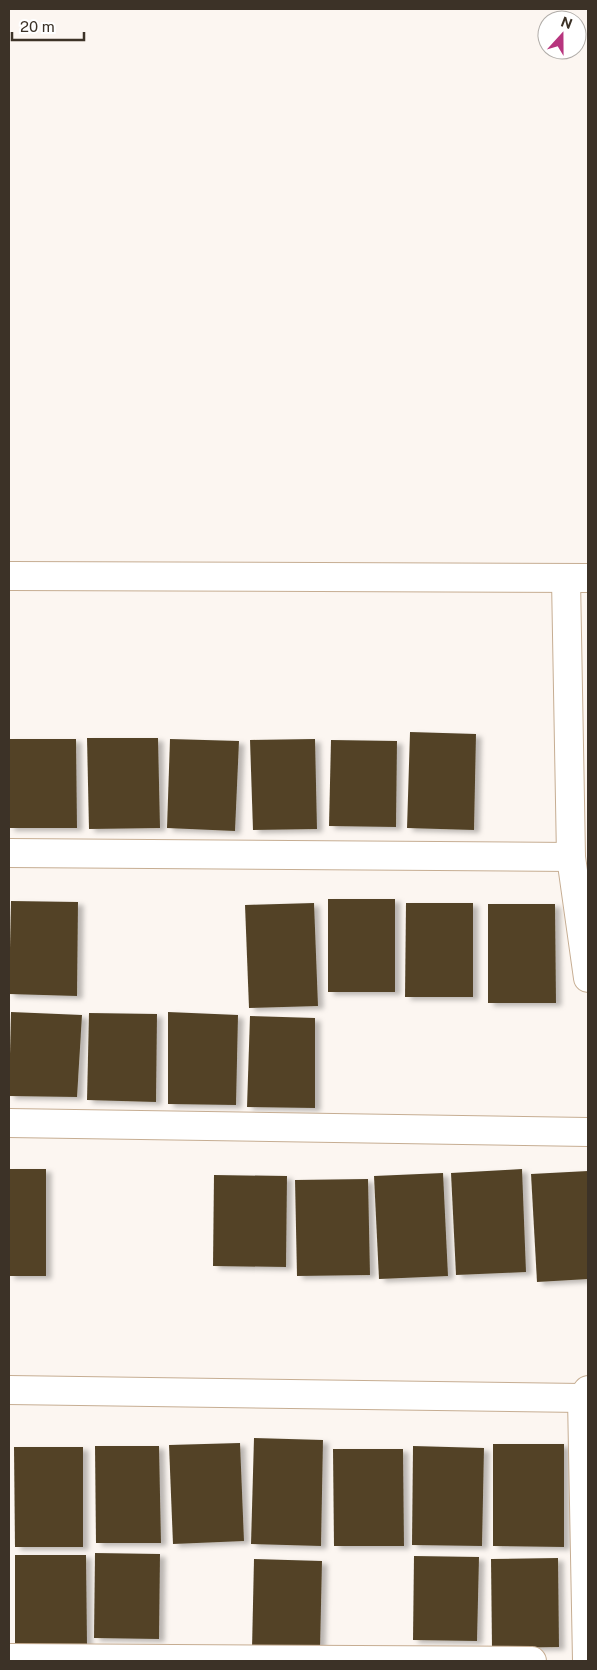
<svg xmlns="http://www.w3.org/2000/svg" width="597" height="1670" font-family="'Public Sans',sans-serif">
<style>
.building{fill:#534327;filter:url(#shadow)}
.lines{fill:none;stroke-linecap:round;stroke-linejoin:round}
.minor-casing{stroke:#c6ad92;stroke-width:30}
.minor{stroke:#fff;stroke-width:28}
</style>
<defs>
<filter id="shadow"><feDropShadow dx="5.5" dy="3" stdDeviation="2.5" flood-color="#0004"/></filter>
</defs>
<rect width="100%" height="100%" fill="#fcf6f1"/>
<g class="building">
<path d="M410,732L476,734L474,830L407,828Z"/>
<path d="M87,738H158L160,828L89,829Z"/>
<path d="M9,739H76L77,828H9Z"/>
<path d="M170,739L239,741L235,831L167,828Z"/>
<path d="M315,739L317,829L253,830L250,740Z"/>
<path d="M331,740L397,741L396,827L329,826Z"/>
<rect x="328" y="899" width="67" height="93"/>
<path d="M11,901L78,902L77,996L9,994Z"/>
<path d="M314,903L318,1006L249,1008L245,905Z"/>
<path d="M406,903H473V997H405Z"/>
<path d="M488,904H555L556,1003H488Z"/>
<path d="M11,1012L82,1015L77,1097L9,1096Z"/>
<path d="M168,1012L238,1015L236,1105L168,1104Z"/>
<path d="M89,1013L157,1014L156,1102L87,1100Z"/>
<path d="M250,1016L315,1018V1108L247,1107Z"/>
<rect x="9" y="1169" width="37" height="107"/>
<path d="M522,1169L526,1272L456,1275L451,1173Z"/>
<path d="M588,1171V1279L537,1282L531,1174Z"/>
<path d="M443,1173L448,1276L379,1279L374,1176Z"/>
<path d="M214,1175L287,1176L286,1267L213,1266Z"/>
<path d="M368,1179L370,1275L297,1276L295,1180Z"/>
<path d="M254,1438L323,1440L321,1546L251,1544Z"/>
<path d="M240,1443L244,1541L173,1544L169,1445Z"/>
<path d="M493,1444H564V1547L493,1546Z"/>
<path d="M95,1446H159L161,1543H96Z"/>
<path d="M413,1446L484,1448L482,1546L412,1545Z"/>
<path d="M14,1447H83V1547H15Z"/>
<path d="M333,1449H403L404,1546H334Z"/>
<path d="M95,1553L160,1554L159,1639L94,1638Z"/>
<path d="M15,1555H86L87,1645H15Z"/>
<path d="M414,1556L479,1557L477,1641L413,1640Z"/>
<path d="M558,1558L559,1647L492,1648L491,1559Z"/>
<path d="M254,1559L322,1561L320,1650L252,1649Z"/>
</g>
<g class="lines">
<g class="minor-casing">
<g id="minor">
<path d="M9,576L588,578"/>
<path d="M566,579L571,857L588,978"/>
<path d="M9,853L571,857"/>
<path d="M9,1123L588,1132"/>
<path d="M9,1390L582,1398"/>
<path d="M9,1658L532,1661"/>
<path d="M587,1661L582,1398L588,1390"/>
</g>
</g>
<use href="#minor" class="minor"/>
</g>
<rect width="597" height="1670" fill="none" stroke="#3c3227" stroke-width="20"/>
<g transform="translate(562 35) rotate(21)"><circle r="24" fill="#ffffff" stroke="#b1ada9"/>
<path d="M0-4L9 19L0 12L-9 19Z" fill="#b7357e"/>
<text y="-8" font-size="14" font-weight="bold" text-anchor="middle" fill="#3c3227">N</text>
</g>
<path d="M12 32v8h72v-8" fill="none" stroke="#3c3227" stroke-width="2.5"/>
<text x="20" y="32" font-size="15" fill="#3c3227" stroke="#ffffff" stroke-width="4" paint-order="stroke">20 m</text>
</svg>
